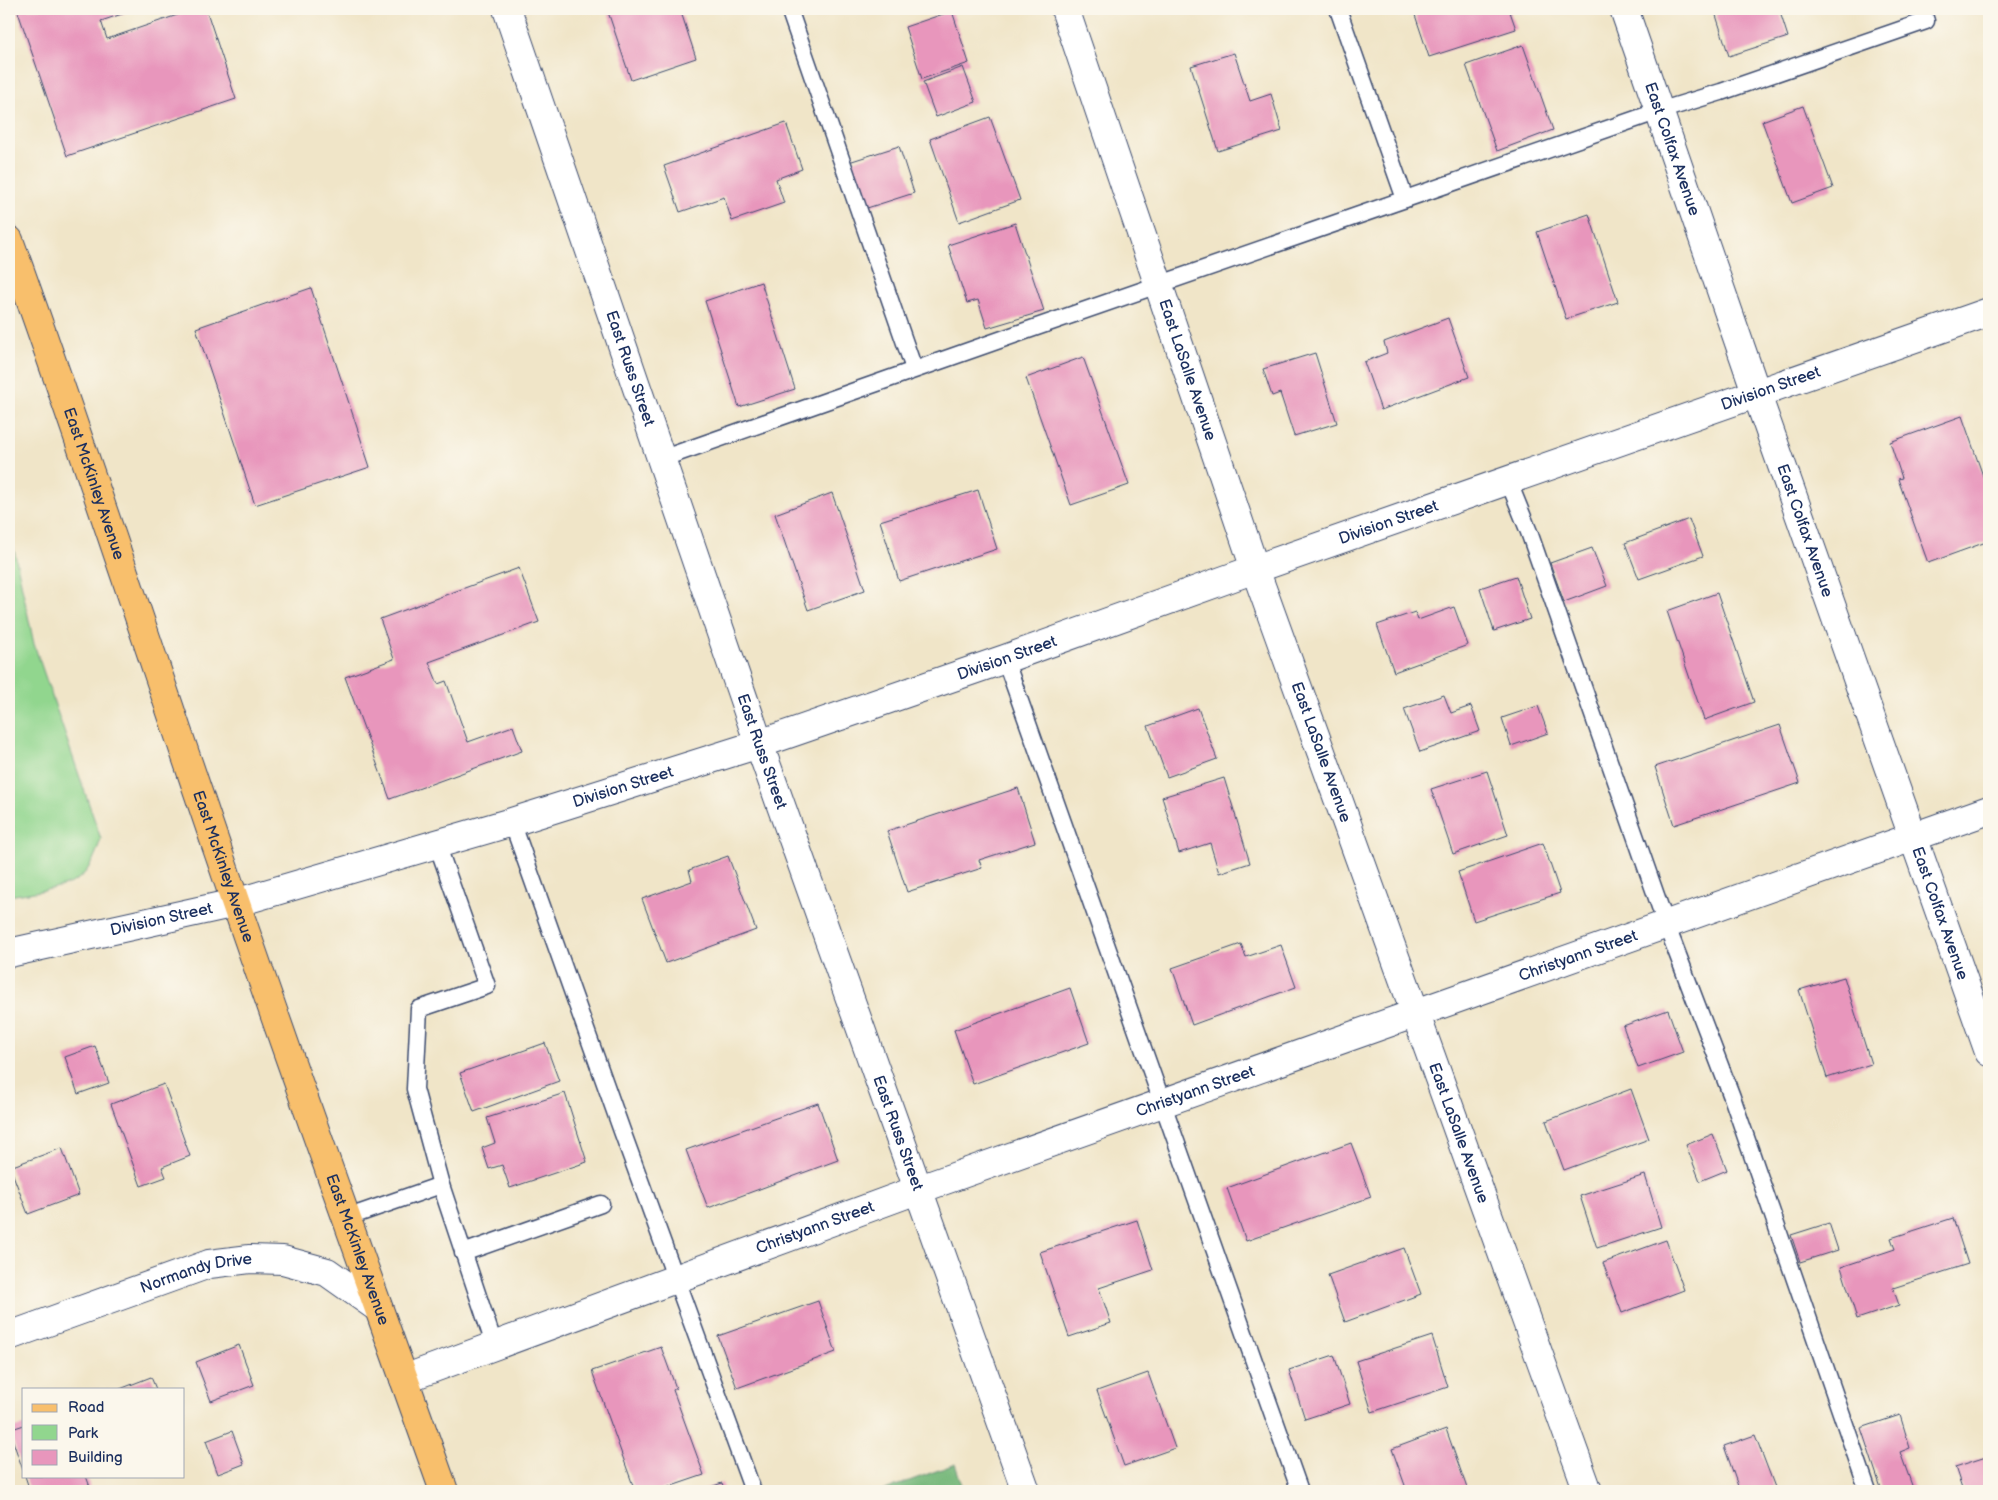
<svg xmlns="http://www.w3.org/2000/svg" width="1998" height="1500" font-family="'Balsamiq Sans',sans-serif">
<style>
.green{fill:#91d68e;stroke:#568276}
.forest{fill:#74b779;stroke:#48736c}
.building{fill:#e896bc}
.lines{fill:none;stroke-linecap:round;stroke-linejoin:round}
.service-casing{stroke:#3b4a6e;stroke-width:19}
.minor-casing{stroke:#3b4a6e;stroke-width:30}
.tertiary-casing{stroke:#3b4a6e;stroke-width:30}
.primary-casing{stroke:#3b4a6e;stroke-width:30}
.service{stroke:#fff;stroke-width:16}
.minor{stroke:#fff;stroke-width:28}
.tertiary{stroke:#fff;stroke-width:28}
.primary{stroke:#f8bf6c;stroke-width:28}
.labels{text-anchor:middle;dominant-baseline:central;stroke-width:4;stroke-linejoin:round;paint-order:stroke}
.street-label{font-size:16px;fill:#1b2f5e;stroke:#fbf7ec}
</style>
<rect width="100%" height="100%" fill="#fbf7ec"/>
<filter id="ink" filterUnits="userSpaceOnUse"><feTurbulence type="fractalNoise" baseFrequency=".02" numOctaves="2"/><feDisplacementMap in="SourceGraphic" scale="10" xChannelSelector="R" yChannelSelector="G"/><feConvolveMatrix kernelMatrix="1 2 1 2 8 2 1 2 1" color-interpolation-filters="sRGB"/></filter>
<filter id="wash" filterUnits="userSpaceOnUse"><feTurbulence type="fractalNoise" baseFrequency=".0096" numOctaves="4" result="noise"/><feDisplacementMap in="SourceGraphic" scale="20" xChannelSelector="R" yChannelSelector="G"/><feGaussianBlur stdDeviation="1.12" result="paint"/><feColorMatrix in="noise" values="0 0 0 0 0 0 0 0 0 0 0 0 0 0 0 0 0 1.4 0 .05"/><feComposite in="paint" operator="in"/></filter>
<g filter="url(#wash)">
<rect width="100%" height="100%" fill="#f0e5c8"/>
<path class="green" d="M9,526L34,644L101,839C96,853 91,870 78,879C65,889 25,893 9,896Z"/>
<path class="forest" d="M955,1464L964,1491H882Z"/>
<g id="blocks">
<g class="building">
<path d="M17,9H130L131,11L101,21L107,39L195,9H206L236,99L67,156Z"/>
<path d="M607,9H680L696,58L631,80Z"/>
<path d="M1413,9H1509L1516,29L1429,57Z"/>
<path d="M1714,9H1779L1788,37L1729,56Z"/>
<path d="M952,11L969,63L922,79L905,27Z"/>
<path d="M1523,45L1553,130L1497,151L1466,65Z"/>
<path d="M1234,53L1250,101L1271,94L1282,131L1218,151L1191,66Z"/>
<path d="M963,67L976,102L936,117L923,82Z"/>
<path d="M1803,106L1833,188L1792,203L1762,121Z"/>
<path d="M990,117L1020,200L959,222L930,139Z"/>
<path d="M786,123L802,169L776,179L784,203L732,221L724,197L680,212L664,166Z"/>
<path d="M899,146L914,193L864,209L849,162Z"/>
<path d="M1589,214L1618,302L1566,319L1537,232Z"/>
<path d="M1015,223L1044,311L987,328L978,300L967,303L948,245Z"/>
<path d="M761,282L795,389L739,407L705,301Z"/>
<path d="M311,288L370,467L255,505L196,328Z"/>
<path d="M1448,318L1469,377L1381,410L1364,362L1387,353L1384,342Z"/>
<path d="M1315,353L1337,423L1294,436L1280,393L1272,396L1263,369Z"/>
<path d="M1083,357L1129,485L1071,505L1026,378Z"/>
<path d="M1962,416L1989,493V541L1928,563L1898,479L1902,478L1890,442Z"/>
<path d="M978,490L997,549L899,581L880,521Z"/>
<path d="M832,493L865,590L808,610L775,514Z"/>
<path d="M1689,519L1703,556L1639,579L1625,543Z"/>
<path d="M1592,548L1607,586L1564,602L1550,563Z"/>
<path d="M519,568L539,622L429,662L438,684L446,681L468,742L513,726L522,751L390,799L345,677L394,659L380,619Z"/>
<path d="M1516,576L1530,619L1494,631L1480,588Z"/>
<path d="M1717,593L1754,702L1704,720L1667,611Z"/>
<path d="M1454,607L1468,645L1394,672L1377,625L1415,612L1418,620Z"/>
<path d="M1444,695L1451,713L1471,706L1480,731L1420,752L1404,709Z"/>
<path d="M1538,706L1548,733L1511,746L1502,718Z"/>
<path d="M1198,708L1217,759L1167,777L1148,726Z"/>
<path d="M1780,725L1800,783L1674,825L1655,767Z"/>
<path d="M1487,771L1508,835L1453,854L1431,789Z"/>
<path d="M1224,778L1250,863L1219,873L1210,843L1179,853L1162,797Z"/>
<path d="M1018,788L1035,842L979,860L982,868L907,892L887,831Z"/>
<path d="M1543,843L1560,893L1474,921L1458,872Z"/>
<path d="M728,856L756,930L666,963L642,899L692,881L689,870Z"/>
<path d="M1241,944L1246,957L1281,945L1296,987L1192,1025L1172,968Z"/>
<path d="M1844,977L1871,1064L1827,1078L1799,990Z"/>
<path d="M1070,988L1089,1043L973,1084L954,1030Z"/>
<path d="M1668,1010L1683,1052L1638,1068L1623,1026Z"/>
<path d="M545,1043L559,1081L474,1112L460,1073Z"/>
<path d="M95,1046L109,1083L78,1094L65,1057Z"/>
<path d="M164,1084L190,1156L162,1167L166,1177L141,1186L111,1104Z"/>
<path d="M1631,1089L1649,1139L1564,1170L1546,1121Z"/>
<path d="M565,1093L587,1162L510,1188L502,1165L489,1169L482,1148L495,1143L487,1118Z"/>
<path d="M818,1103L838,1160L708,1208L686,1150Z"/>
<path d="M1713,1134L1727,1170L1700,1181L1686,1145Z"/>
<path d="M1351,1143L1371,1197L1246,1241L1227,1188Z"/>
<path d="M62,1148L79,1195L28,1214L10,1167Z"/>
<path d="M1645,1175L1661,1227L1597,1248L1580,1196Z"/>
<path d="M1953,1218L1968,1264L1893,1288L1899,1305L1857,1319L1841,1267L1895,1249L1891,1238Z"/>
<path d="M1137,1220L1153,1270L1099,1288L1111,1323L1069,1337L1040,1252Z"/>
<path d="M1829,1223L1838,1250L1800,1262L1791,1235Z"/>
<path d="M1666,1240L1684,1290L1622,1313L1603,1263Z"/>
<path d="M1404,1248L1421,1294L1345,1322L1328,1275Z"/>
<path d="M818,1301L836,1352L737,1388L718,1336Z"/>
<path d="M1432,1336L1448,1387L1372,1412L1356,1361Z"/>
<path d="M239,1345L254,1385L211,1401L196,1362Z"/>
<path d="M661,1347L676,1388L673,1390L704,1475L657,1491H635L592,1371Z"/>
<path d="M1334,1355L1350,1404L1305,1419L1289,1370Z"/>
<path d="M1148,1373L1175,1448L1124,1466L1097,1391Z"/>
<path d="M151,1377L156,1389H120Z"/>
<path d="M1900,1415L1910,1448L1900,1452L1914,1491H1882L1861,1428Z"/>
<path d="M24,1425V1473L9,1430Z"/>
<path d="M1446,1429L1468,1491H1407L1392,1449Z"/>
<path d="M232,1431L244,1464L218,1474L206,1441Z"/>
<path d="M1755,1435L1776,1490L1734,1491L1739,1489L1724,1446Z"/>
<path d="M1989,1456V1491H1963L1955,1467Z"/>
<path d="M25,1476H86L90,1487L78,1491H30Z"/>
<path d="M722,1483L725,1491H699Z"/>
</g>
</g>
</g>
<g filter="url(#ink)">
<use href="#blocks" fill-opacity="0" stroke="#3b4a6e" stroke-width="1"/>
<g class="lines">
<g class="service-casing">
<g id="service">
<path d="M789,9L914,369"/>
<path d="M1338,9L1405,199"/>
<path d="M661,459C993,341 1326,227 1659,111L1721,92L1926,21L1922,9"/>
<path d="M1508,480L1529,532L1666,924L1732,1097L1868,1491"/>
<path d="M1005,659L1300,1491"/>
<path d="M512,822L622,1131L753,1491"/>
<path d="M437,844L487,986L419,1009L415,1089L441,1185L494,1344"/>
<path d="M346,1218L441,1185"/>
<path d="M463,1253L601,1204"/>
</g>
</g>
<g class="minor-casing">
<g id="minor">
<path id="s1" d="M507,9L759,744L1026,1491"/>
<path id="s2" d="M1065,9L1255,569L1588,1491"/>
<path id="s3" d="M1624,9L1756,392L1989,1052"/>
<path id="s4" d="M9,953L235,903"/>
<path id="s5" d="M9,1336L209,1264L250,1259L283,1260L327,1272L378,1308"/>
<path id="s6" d="M404,1379L917,1190L1989,810"/>
</g>
</g>
<g class="tertiary-casing">
<g id="tertiary">
<path id="s7" d="M235,903L512,822L759,744L1005,659L1255,569L1989,312"/>
</g>
</g>
<g class="primary-casing">
<g id="primary">
<path id="s8" d="M9,240C83,445 150,652 220,857C292,1070 369,1280 444,1491"/>
</g>
</g>
<use href="#service" class="service"/>
<use href="#minor" class="minor"/>
<use href="#tertiary" class="tertiary"/>
<use href="#primary" class="primary"/>
</g>
</g>
<g class="labels">
<g class="street-label">
<text stroke="none"><textPath href="#s3" startOffset="148">East Colfax Avenue</textPath></text>
<text stroke="none"><textPath href="#s1" startOffset="380">East Russ Street</textPath></text>
<text stroke="none"><textPath href="#s2" startOffset="381">East LaSalle Avenue</textPath></text>
<text stroke="none"><textPath href="#s7" startOffset="1620">Division Street</textPath></text>
<text stroke="none"><textPath href="#s8" startOffset="258">East McKinley Avenue</textPath></text>
<text stroke="none"><textPath href="#s7" startOffset="1215">Division Street</textPath></text>
<text stroke="none"><textPath href="#s3" startOffset="552">East Colfax Avenue</textPath></text>
<text stroke="none"><textPath href="#s7" startOffset="810">Division Street</textPath></text>
<text stroke="none"><textPath href="#s1" startOffset="785">East Russ Street</textPath></text>
<text stroke="none"><textPath href="#s2" startOffset="786">East LaSalle Avenue</textPath></text>
<text stroke="none"><textPath href="#s7" startOffset="405">Division Street</textPath></text>
<text stroke="none"><textPath href="#s8" startOffset="662">East McKinley Avenue</textPath></text>
<text stroke="none"><textPath href="#s3" startOffset="958">East Colfax Avenue</textPath></text>
<text stroke="none"><textPath href="#s4" startOffset="156">Division Street</textPath></text>
<text stroke="none"><textPath href="#s6" startOffset="1248">Christyann Street</textPath></text>
<text stroke="none"><textPath href="#s6" startOffset="842">Christyann Street</textPath></text>
<text stroke="none"><textPath href="#s1" startOffset="1190">East Russ Street</textPath></text>
<text stroke="none"><textPath href="#s2" startOffset="1191">East LaSalle Avenue</textPath></text>
<text stroke="none"><textPath href="#s6" startOffset="438">Christyann Street</textPath></text>
<text stroke="none"><textPath href="#s8" startOffset="1068">East McKinley Avenue</textPath></text>
<text stroke="none"><textPath href="#s5" startOffset="198">Normandy Drive</textPath></text>
</g>
</g>
<rect width="1998" height="1500" fill="none" stroke="#fbf7ec" stroke-width="30"/>
<rect x="22" y="1388" width="162" height="90" fill="#fbf7ec" stroke="#a1a7b3"/>
<rect x="32" y="1404" width="25" height="8" fill="#f8bf6c" stroke="#a1a7b3"/>
<text x="68" y="1412" font-size="15" fill="#1b2f5e">Road</text>
<rect x="32" y="1425" width="25" height="15" fill="#91d68e" stroke="#a1a7b3"/>
<text x="68" y="1438" font-size="15" fill="#1b2f5e">Park</text>
<rect x="32" y="1450" width="25" height="15" fill="#e896bc" stroke="#a1a7b3"/>
<text x="68" y="1462" font-size="15" fill="#1b2f5e">Building</text>
</svg>
